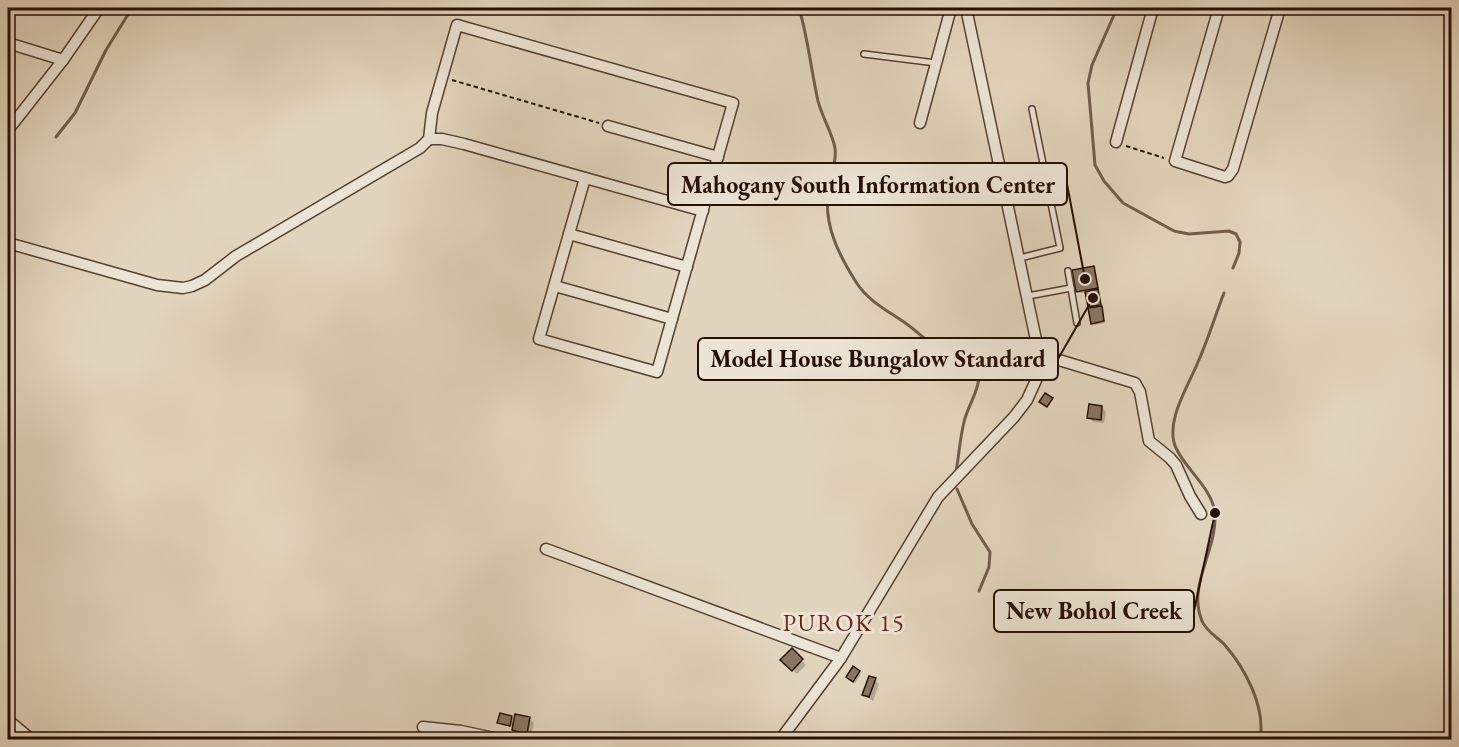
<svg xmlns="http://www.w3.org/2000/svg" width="1459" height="747" font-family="'EB Garamond',serif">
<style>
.shadow{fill:#0003}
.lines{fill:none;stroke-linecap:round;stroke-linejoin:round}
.stream{stroke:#705e4c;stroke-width:3}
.building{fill:#887663;stroke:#260f02;stroke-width:1.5}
.lane-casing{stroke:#554031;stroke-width:8}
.street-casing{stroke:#554031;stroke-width:13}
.path{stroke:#260f02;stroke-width:2;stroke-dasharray:4.5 3;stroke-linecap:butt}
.lane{stroke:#ece4d4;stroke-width:5}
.street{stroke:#ece4d4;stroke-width:10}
.labels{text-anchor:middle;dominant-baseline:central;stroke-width:6;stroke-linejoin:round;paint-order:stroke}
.neighbourhood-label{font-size:24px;letter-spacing:1.5px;fill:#7a1f14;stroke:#ece4d4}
.leader{fill:none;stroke:#260f02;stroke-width:2}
.callout-dot{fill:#260f02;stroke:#ece4d4;stroke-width:2}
.callout{fill:#ece4d4;stroke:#260f02;stroke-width:2}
.callout-label{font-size:24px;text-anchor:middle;font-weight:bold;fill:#260f02}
</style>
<rect width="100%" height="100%" fill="#e2d5bd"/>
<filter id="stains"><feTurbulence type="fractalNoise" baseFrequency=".00333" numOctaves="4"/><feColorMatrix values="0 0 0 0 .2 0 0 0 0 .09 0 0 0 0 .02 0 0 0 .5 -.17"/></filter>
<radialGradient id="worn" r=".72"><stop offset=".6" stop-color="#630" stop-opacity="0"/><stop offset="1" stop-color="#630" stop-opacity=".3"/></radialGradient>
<g class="shadow">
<path d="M1093,267L1102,306H1100L1103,309L1105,323L1094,325L1092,309L1089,306L1087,292L1079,293L1078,292Z"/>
<path d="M1102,407L1106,412L1104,423L1093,422L1089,417Z"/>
<path d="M792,650L806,665L797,674L782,660Z"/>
<path d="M854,669L861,674L855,683L849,679Z"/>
<path d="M875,680L879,684L873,701L864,695Z"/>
<path d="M511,717L515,721L530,719L534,723L531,737L518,734L513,730L514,727L499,722Z"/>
<path d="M868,736L881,740H867Z"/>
</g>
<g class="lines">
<g class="stream">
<path d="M799,8C808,38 811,70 818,101C822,117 832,132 835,148C837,163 830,179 828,193C824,226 839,255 856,282C870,304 893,313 912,328C922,336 930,344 941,349C952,354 972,354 977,366C984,385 968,404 964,422C960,438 959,455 956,472"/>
<path d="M1117,8L1092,65L1088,83L1095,165L1104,181L1123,203L1174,231L1189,234L1229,231L1236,234L1240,242L1239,253L1233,268"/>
<path d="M56,137L75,113L106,50L132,8"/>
<path d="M1224,293C1215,316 1208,340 1198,362C1189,385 1164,422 1176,448C1186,470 1213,489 1215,514C1217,551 1187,585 1202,621C1206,631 1217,637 1224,644C1245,668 1266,707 1260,740"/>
<path d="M957,489L972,524L990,552L989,567L979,591"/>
</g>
</g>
<g class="building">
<path d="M1094,266L1098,288L1076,292L1072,270Z"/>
<path d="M1098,289L1101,305L1088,307L1085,292Z"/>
<path d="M1102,306L1104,321L1091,324L1088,308Z"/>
<path d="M1045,393L1053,398L1047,407L1039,402Z"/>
<path d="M1089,404L1102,406L1101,420L1087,418Z"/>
<path d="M792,648L803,659L792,671L780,660Z"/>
<path d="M853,666L860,671L853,682L846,677Z"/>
<path d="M869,676L876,678L869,697L862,695Z"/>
<path d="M500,713L512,716L510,726L497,723Z"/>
<path d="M515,714L530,717L527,734L512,730Z"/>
</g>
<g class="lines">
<g class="lane-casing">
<g id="lane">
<path d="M864,54L936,63"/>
<path d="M1020,258L1060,248L1032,109"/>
<path d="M1068,271L1077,323"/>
<path d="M1028,296L1071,288"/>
</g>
</g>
<g class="street-casing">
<g id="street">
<path d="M1219,8L1175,161L1225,177L1228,176L1233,169L1280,8"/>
<path d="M8,43L63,60"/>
<path d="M920,123L951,8"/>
<path d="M608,126L718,157"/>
<path d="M8,130L63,60L99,8"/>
<path d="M429,139H442L464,144L703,211"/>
<path d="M1116,142L1153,8"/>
<path d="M569,234L687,267"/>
<path d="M8,243L157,285L183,288L192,286L205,280L236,256L420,148L429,139L432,113L457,25L733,103L657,372L539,339L585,178"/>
<path d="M555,286L672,319"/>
<path d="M1039,354L1135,383L1140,392L1149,441L1170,458L1176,465L1190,496L1201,514"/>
<path d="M546,549L841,658"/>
<path d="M8,720L32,740"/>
<path d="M423,727L461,731L503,740"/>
<path d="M780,740L841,658L938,497L1014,417L1027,400L1037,378L1039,354L966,8"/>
</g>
</g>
<g class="path">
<path d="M452,80L599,123"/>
<path d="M1126,146L1164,158"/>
</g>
<use href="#lane" class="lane"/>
<use href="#street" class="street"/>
</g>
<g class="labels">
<g class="neighbourhood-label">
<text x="844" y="622">PUROK 15</text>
</g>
</g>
<path class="leader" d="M1085 279L1067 184M1093 298L1058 359M1215 513L1194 611"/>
<g class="callout-dot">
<circle cx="1085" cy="279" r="6"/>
<circle cx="1093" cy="298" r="6"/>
<circle cx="1215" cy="513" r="6"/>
</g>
<g class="callout">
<rect x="668" y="163" width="399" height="42" rx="6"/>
<rect x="698" y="338" width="360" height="42" rx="6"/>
<rect x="994" y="590" width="200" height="42" rx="6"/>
</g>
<g class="callout-label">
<text x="868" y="193">Mahogany South Information Center</text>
<text x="878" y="367">Model House Bungalow Standard</text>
<text x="1094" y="619">New Bohol Creek</text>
</g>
<rect width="1459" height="747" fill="none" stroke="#e2d5bd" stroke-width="30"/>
<rect x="9" y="9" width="1441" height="729" fill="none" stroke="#260f02" stroke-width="3"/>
<rect x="15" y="15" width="1429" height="717" fill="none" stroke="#260f02" stroke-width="1.5"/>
<rect width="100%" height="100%" filter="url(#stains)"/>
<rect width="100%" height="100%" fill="url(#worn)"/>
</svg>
